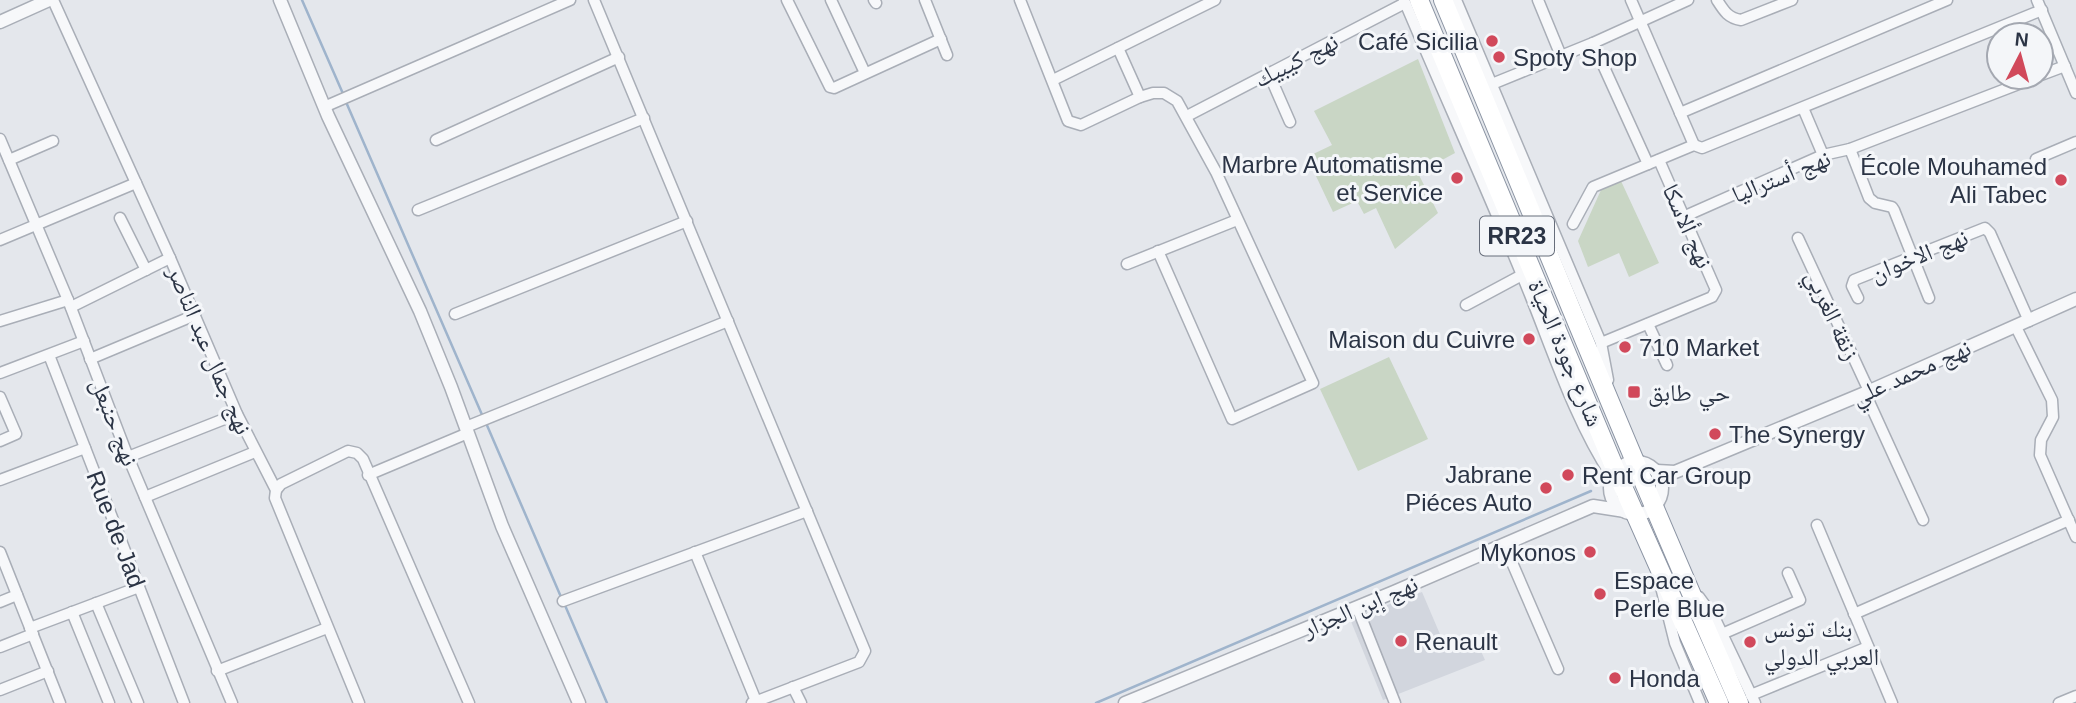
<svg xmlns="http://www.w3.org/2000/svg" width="2076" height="703" font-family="Helvetica,'Noto Naskh Arabic',sans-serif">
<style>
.built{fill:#d2d6de}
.green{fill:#c9d6c5}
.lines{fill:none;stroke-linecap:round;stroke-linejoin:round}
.stream{stroke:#9fb4cc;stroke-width:2.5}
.minor-casing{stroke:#a9aeb7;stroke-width:13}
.tertiary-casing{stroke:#a9aeb7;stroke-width:15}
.trunk-casing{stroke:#8b94a3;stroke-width:20}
.minor{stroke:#f7f8fa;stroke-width:10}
.tertiary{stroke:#f7f8fa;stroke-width:12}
.trunk{stroke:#fff;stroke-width:18}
.poi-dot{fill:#d1495b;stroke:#f4f6f9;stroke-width:2.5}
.labels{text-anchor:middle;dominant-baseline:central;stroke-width:6;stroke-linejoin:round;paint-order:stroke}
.shield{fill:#f4f6f9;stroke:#676e7b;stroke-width:2}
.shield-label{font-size:23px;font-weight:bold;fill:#2b3445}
.poi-label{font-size:24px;fill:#2b3445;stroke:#f4f6f9;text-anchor:start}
.street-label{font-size:24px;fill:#2b3445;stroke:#f4f6f9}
</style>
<rect width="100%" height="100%" fill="#e4e7ec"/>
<path class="built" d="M1422,592L1445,646L1474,636L1485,660L1383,700L1350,619Z"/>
<g class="green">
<path d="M1418,59L1455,153L1418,173L1438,213L1395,249L1376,208L1364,214L1357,201L1333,212L1307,157L1332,145L1314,111Z"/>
<path d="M1621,181L1659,263L1629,277L1619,253L1588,267L1578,241L1601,190Z"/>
<path d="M1389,357L1428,439L1358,471L1320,389Z"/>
</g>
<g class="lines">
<g class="stream">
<path d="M302,0L344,96"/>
<path d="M346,102L483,417"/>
<path d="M486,423L561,597"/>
<path d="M564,603L607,703"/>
<path d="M1096,703L1591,491"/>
</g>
<g class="minor-casing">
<g id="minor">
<path d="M53,0L170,258L237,414L276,490L275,498L359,703"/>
<path d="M594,0L865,651L859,662L752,703"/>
<path d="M787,0L830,87L834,88L941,39"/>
<path d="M831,0L865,73"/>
<path d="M874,0L876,3"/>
<path d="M925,0L947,55"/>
<path d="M1020,0L1068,121L1081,125L1140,97L1153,93H1164L1177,101L1216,172L1313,383L1232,419L1158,251"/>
<path d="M1404,0C1443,92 1484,183 1522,275C1549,339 1573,418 1611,475"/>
<path d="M1456,0L1601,343L1608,380"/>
<path d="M1538,0L1561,56"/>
<path d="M1631,0L1694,145"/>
<path d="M1717,0C1724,11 1728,18 1741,20L1792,0"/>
<path d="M2037,0L2076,93"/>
<path d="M1593,43L1648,164"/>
<path d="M1118,48L1140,97"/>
<path d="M1269,74L1290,122"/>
<path d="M2041,75L2065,66"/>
<path d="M1053,80L1215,0"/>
<path d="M1492,84L1593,43L1688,0"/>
<path d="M324,107L570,0"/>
<path d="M1803,108L1823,155"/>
<path d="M1680,113L1947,0"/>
<path d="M1187,116L1405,3"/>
<path d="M0,139L68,300L128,457L232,703"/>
<path d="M436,140L619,57"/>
<path d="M1850,149L1869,198L1875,203L1892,207L1894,210L1929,298"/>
<path d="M2036,159L2076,142"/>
<path d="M9,160L53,141"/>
<path d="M418,210L644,118"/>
<path d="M1683,217L1823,155L1850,149L2037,77"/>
<path d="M120,218L146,270"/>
<path d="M1573,224L1593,187L1694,145L1702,148L2042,10"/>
<path d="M1798,238L1869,391"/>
<path d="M0,240L136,183"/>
<path d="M1127,264L1237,220"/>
<path d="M1858,298L1852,286L1854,280L1985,228L1990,233L2029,321"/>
<path d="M1466,305L1522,275"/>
<path d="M71,307L170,258"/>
<path d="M455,314L687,221"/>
<path d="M0,321L68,300"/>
<path d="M1648,324L1667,365"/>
<path d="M2016,327L2052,400L2053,417L2041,440L2040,455L2076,537"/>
<path d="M1601,343L1712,297L1716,290L1659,160"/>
<path d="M49,355L184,703"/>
<path d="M90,359L195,315"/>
<path d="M0,373L84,341"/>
<path d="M1865,393L1923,520"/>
<path d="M0,397L16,434L0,441"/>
<path d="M466,427L728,321"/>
<path d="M128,457L237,414"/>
<path d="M368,475L468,433"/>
<path d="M0,480L85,448"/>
<path d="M276,490L281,484L348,451L357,453L363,459L469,703"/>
<path d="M145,497L255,452"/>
<path d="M1817,525L1892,703"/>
<path d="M1504,544L1558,669"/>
<path d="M0,552L60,703"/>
<path d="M695,552L756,701"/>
<path d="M1661,587L1675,643L1700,703"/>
<path d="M1699,597L1715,619L1755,703"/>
<path d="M563,601L807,511"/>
<path d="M0,602L17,595"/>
<path d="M96,603L138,703"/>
<path d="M1357,607L1395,703"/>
<path d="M72,612L109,703"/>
<path d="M1854,614L2069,520"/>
<path d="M30,628L139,587"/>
<path d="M1722,634L1800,600L1788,573"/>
<path d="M0,647L33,634"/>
<path d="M217,671L327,628"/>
<path d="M793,687L801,703"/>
<path d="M0,690L48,671"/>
<path d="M1751,695L1868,647"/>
<path d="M2059,703L2076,696"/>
</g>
</g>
<g class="tertiary-casing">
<g id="tertiary">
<path d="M280,0L328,116L420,311L451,387L502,526L579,703"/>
<path d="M0,22L49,0"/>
<circle cx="1636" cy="488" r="26"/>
<path d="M1657,471L1675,472L1865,393L2076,299"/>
<path d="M1125,703L1394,592L1593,506L1625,511"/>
</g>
</g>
<g class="trunk-casing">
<g id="trunk">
<path d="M1419,0L1616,471L1719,703"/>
<path d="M1443,0C1541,234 1636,470 1739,703"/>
</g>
</g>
<use href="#minor" class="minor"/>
<use href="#tertiary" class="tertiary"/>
<use href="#trunk" class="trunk"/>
</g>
<g class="poi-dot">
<circle cx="1492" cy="41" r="7"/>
<circle cx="1499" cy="57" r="7"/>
<circle cx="1457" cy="178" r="7"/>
<circle cx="2061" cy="180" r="7"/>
<circle cx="1529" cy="339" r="7"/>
<circle cx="1625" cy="347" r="7"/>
<rect x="1627" y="385" width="14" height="14" rx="3.5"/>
<circle cx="1715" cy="434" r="7"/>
<circle cx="1568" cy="475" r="7"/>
<circle cx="1546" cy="488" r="7"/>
<circle cx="1590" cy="552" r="7"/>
<circle cx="1600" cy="594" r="7"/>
<circle cx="1401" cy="641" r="7"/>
<circle cx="1750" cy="642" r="7"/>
<circle cx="1615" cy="678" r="7"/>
</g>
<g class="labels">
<rect class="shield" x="1480" y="216.5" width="74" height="39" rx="5"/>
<g class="shield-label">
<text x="1517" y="236">RR23</text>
</g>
<g class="poi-label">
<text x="1478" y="41" text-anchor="end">Café Sicilia</text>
<text x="1513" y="57">Spoty Shop</text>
<text x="1443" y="164" text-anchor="end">Marbre Automatisme<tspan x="1443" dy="28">et Service</tspan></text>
<text x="2047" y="166" text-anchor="end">École Mouhamed<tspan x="2047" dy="28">Ali Tabec</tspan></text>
<text x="1515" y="339" text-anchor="end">Maison du Cuivre</text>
<text x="1639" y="347">710 Market</text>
<text x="1648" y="392">حي طابق</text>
<text x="1729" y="434">The Synergy</text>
<text x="1532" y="474" text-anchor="end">Jabrane<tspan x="1532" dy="28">Piéces Auto</tspan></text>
<text x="1582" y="475">Rent Car Group</text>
<text x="1576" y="552" text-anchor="end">Mykonos</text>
<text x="1614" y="580">Espace<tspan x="1614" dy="28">Perle Blue</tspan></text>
<text x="1764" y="628">بنك تونس<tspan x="1764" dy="28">العربي الدولي</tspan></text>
<text x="1415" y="641">Renault</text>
<text x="1629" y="678">Honda</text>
</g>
<g class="street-label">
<text transform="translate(1296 60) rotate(-27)">نهج كيبيك</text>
<text transform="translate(1781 176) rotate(-22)">نهج أستراليا</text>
<text transform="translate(1688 226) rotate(66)">نهج ألاسكا</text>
<text transform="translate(1919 255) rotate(-22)">نهج الاخوان</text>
<text transform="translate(1833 315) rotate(65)">زنقة الغربي</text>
<text transform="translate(210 350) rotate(67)">نهج جمال عبد الناصر</text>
<text transform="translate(1566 353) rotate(67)">شارع جودة الحياة</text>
<text transform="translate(1911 372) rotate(-24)">نهج محمد علي</text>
<text transform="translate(115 422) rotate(69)">نهج حنبعل</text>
<text transform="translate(116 529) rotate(69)">Rue de Jad</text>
<text transform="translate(1360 606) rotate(-23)">نهج إبن الجزار</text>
</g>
</g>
<g transform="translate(2020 56) rotate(6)"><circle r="33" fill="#f4f6f9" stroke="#a4a8b1" stroke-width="2"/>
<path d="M0-5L12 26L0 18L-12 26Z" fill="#d1495b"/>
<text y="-10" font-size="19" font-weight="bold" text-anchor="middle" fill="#2b3445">N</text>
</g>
</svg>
